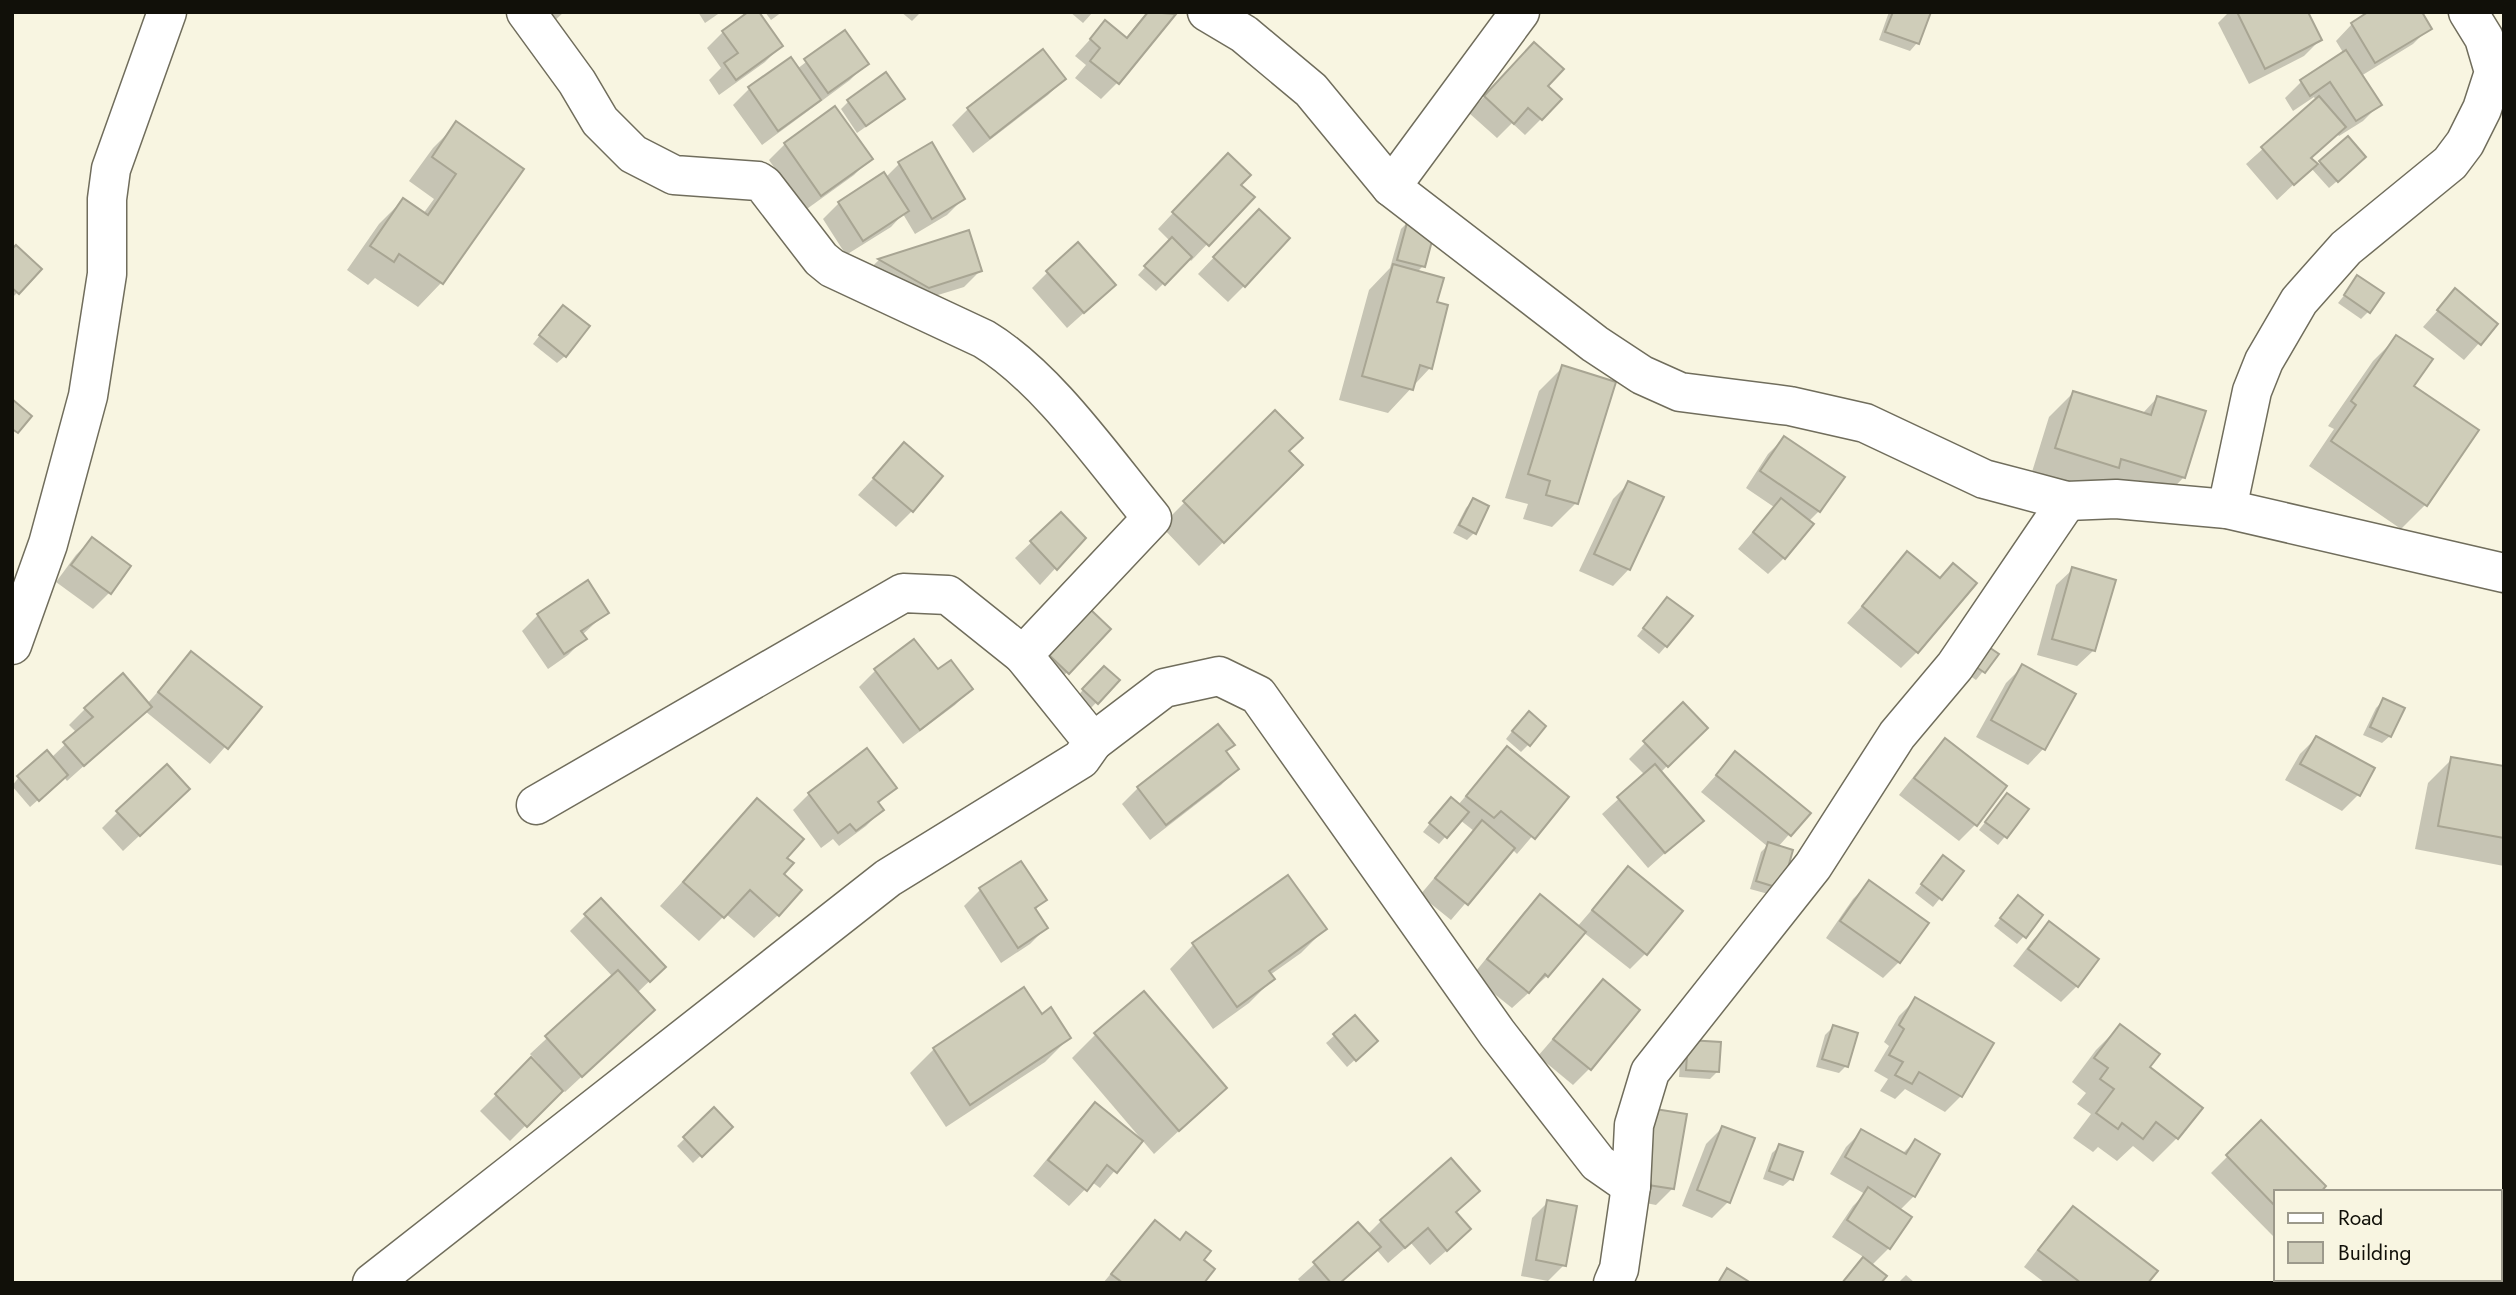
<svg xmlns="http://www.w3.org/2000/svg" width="2516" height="1295" font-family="Jost,sans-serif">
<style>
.shadow{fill:#0003}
.building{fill:#cfcdb9;stroke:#a8a593;stroke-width:2}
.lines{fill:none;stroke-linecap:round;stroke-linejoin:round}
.minor-casing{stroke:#706d5c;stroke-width:41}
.minor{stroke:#fff;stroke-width:38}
</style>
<rect width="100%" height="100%" fill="#f8f5e1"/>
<g class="shadow">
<path d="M542,12H564L552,23Z"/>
<path d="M698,12H721L705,23Z"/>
<path d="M765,12H782L771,20Z"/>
<path d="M901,12H921L912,21Z"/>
<path d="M1070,12H1093L1083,23Z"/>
<path d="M1147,12L1174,14L1117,83L1101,99L1075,78L1086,65L1075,56L1105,23L1125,39Z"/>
<path d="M1889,12H1929L1917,43L1910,51L1879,40Z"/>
<path d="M2229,12H2306L2320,40L2304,56L2249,84L2218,23Z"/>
<path d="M2352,24L2429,28L2413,44L2361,76L2379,105L2363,121L2339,136L2337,134L2310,159L2317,166L2348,138L2356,165L2329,188L2311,168L2277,200L2246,164L2316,101L2314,97L2293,111L2285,98L2301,82L2344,54L2336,41Z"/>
<path d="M723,32L781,46L765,62L719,95L709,80L721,68L707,48Z"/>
<path d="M844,33L866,64L850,80L762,145L733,105L749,89L790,59L797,69Z"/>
<path d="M1518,60L1546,86L1541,119L1525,135L1512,123L1497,138L1469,113Z"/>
<path d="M1064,79L1048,95L973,153L952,125L968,109Z"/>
<path d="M849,101L895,106L857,133L841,109Z"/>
<path d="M457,124L521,169L441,283L418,307L375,278L368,285L347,270L379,224L403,200L423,214L434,199L409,181L433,148Z"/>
<path d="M785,144L870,159L854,175L804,211L769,160Z"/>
<path d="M899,164L963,199L947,215L915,234L903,214L891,227L846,255L823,219L839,203L886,177Z"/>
<path d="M1212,171L1239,185L1252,197L1191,261L1189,258L1156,291L1138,275L1170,241L1158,229Z"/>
<path d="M1409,221L1423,266L1417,272L1435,304L1430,368L1388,413L1339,400L1369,290L1390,268L1401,229Z"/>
<path d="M1243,227L1244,286L1228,302L1198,274Z"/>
<path d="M968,232L980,271L964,287L912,303L863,275L879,260Z"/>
<path d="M12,251L40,269L12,298Z"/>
<path d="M1048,272L1097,301L1067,328L1032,288Z"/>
<path d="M2358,278L2368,312L2361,319L2338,303Z"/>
<path d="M2455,291L2496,324L2464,360L2423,327Z"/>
<path d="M556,314L565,356L557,363L533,344Z"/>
<path d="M2397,337L2411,387L2476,431L2425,505L2401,529L2309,466L2334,429L2328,426L2373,361Z"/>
<path d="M1563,367L1576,503L1552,527L1523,519L1528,504L1505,498L1539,391Z"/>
<path d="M2073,393L2142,414L2157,398L2204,412L2183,478L2160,502L2093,491L2032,472L2049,417Z"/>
<path d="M1275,412L1287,451L1301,465L1199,566L1161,526Z"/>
<path d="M1784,438L1819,511L1808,522L1784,558L1768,574L1738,549L1774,507L1746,488L1768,454Z"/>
<path d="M904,445L912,511L896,527L858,495Z"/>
<path d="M1629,483L1662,497L1629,569L1613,586L1579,571L1613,499Z"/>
<path d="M1473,500L1474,533L1467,540L1453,533L1466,508Z"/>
<path d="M1061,514L1083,538L1040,585L1015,558Z"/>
<path d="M92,539L129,566L109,593L93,609L56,582L76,555Z"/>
<path d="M1908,553L1939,579L1953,565L1917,652L1901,668L1847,623Z"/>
<path d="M2073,569L2094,650L2077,666L2037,655L2056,585Z"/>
<path d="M1660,607L1666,646L1659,654L1637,636Z"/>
<path d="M607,612L582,635L584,639L568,655L548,669L522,631L538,615Z"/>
<path d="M1091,612L1108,629L1051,689L1033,671Z"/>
<path d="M914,641L938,672L971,689L955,705L903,744L859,687L875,671Z"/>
<path d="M192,653L259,708L210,764L145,711L67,781L64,777L30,807L12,786L19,777L51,758L77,733L69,725L85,709L147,704Z"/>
<path d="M1997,654L1976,680L1963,671Z"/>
<path d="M2022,667L2044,748L2028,765L1976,737L2006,683Z"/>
<path d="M1096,675L1118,680L1089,710L1076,698Z"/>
<path d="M2384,700L2390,736L2382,743L2363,735L2376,708Z"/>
<path d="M1683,705L1705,728L1660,773L1701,821L1648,868L1602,814L1645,775L1629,759Z"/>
<path d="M1521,720L1529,744L1521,752L1506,739Z"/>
<path d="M2316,738L2373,769L2358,795L2342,811L2285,780L2300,754Z"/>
<path d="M1945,741L1975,825L1959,841L1899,795L1929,757Z"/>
<path d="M1507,748L1566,797L1517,854L1512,849L1451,920L1420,895L1474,831L1460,820L1439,844L1423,832L1443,807L1458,805Z"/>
<path d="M867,751L894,787L878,804L882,810L866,826L839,846L833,839L821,848L793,810L809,794Z"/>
<path d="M1224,753L1237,769L1221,785L1150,840L1122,804L1138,788Z"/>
<path d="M1736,753L1808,813L1778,847L1772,895L1750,889L1761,852L1767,846L1701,792Z"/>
<path d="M2452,759L2504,768V866L2415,849L2428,783Z"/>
<path d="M757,800L785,858L778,915L754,938L726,914L699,941L660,906Z"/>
<path d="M2000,803L2027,810L1998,845L1979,830Z"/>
<path d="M172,805L123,851L102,828L118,812Z"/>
<path d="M1936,865L1962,871L1933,907L1915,893Z"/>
<path d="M1628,868L1646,953L1630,969L1583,932L1547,976L1512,1008L1472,976L1524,912L1540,896L1577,927Z"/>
<path d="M1869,883L1899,962L1883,978L1826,938L1853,899Z"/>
<path d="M980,890L1045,900L1035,910L1046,928L1030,944L1001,963L964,906Z"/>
<path d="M2018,897L2024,936L2017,944L1994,926Z"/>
<path d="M601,900L664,967L637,993L636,1026L565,1092L562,1089L510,1141L480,1111L531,1060L537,1066L539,1064L530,1054L613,977L570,931Z"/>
<path d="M2049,924L2097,960L2077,986L2061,1002L2013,966L2033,940Z"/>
<path d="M1325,929L1301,953L1270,975L1273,979L1249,1003L1213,1029L1170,969L1193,945Z"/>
<path d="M1603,981L1589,1069L1573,1085L1538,1056Z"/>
<path d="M1915,1000L1961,1096L1945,1112L1905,1089L1895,1099L1880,1091L1888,1079L1874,1071L1889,1046L1884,1042L1899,1016Z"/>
<path d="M1042,1016L1069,1038L1045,1062L946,1127L910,1073L934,1049Z"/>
<path d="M1355,1017L1368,1048L1347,1067L1326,1043Z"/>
<path d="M2120,1026L2147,1068L2177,1138L2153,1162L2133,1146L2117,1161L2098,1147L2093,1152L2073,1138L2091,1114L2077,1104L2086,1093L2072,1082L2096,1050Z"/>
<path d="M1833,1027L1846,1066L1839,1073L1816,1067L1825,1035Z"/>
<path d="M1096,1034L1225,1088L1154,1154L1072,1058Z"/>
<path d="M1681,1050L1718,1071L1710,1079L1679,1077Z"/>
<path d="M1095,1104L1140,1141L1100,1188L1092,1182L1069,1206L1033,1176L1079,1120Z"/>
<path d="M714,1110L730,1127L693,1163L677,1146Z"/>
<path d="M2261,1123L2276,1192V1233L2273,1236L2211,1173Z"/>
<path d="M1633,1126L1672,1189L1656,1205L1620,1198Z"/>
<path d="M1722,1128L1728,1202L1712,1218L1682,1206L1706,1144Z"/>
<path d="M1862,1131L1902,1154L1915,1141L1938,1154L1914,1196L1899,1211L1889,1248L1871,1266L1879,1283H1842L1865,1258L1832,1237L1853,1206L1865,1194L1830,1174L1846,1147Z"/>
<path d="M1780,1146L1791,1179L1783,1186L1763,1179L1772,1153Z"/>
<path d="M1548,1202L1564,1265L1548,1281L1521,1276L1532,1218Z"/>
<path d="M2073,1208L2146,1283H2045L2024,1267L2057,1224Z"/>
<path d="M1455,1213L1453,1245L1430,1265L1411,1243L1388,1263L1376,1249L1340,1283H1301L1298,1279L1358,1225L1367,1235L1381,1221Z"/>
<path d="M1155,1222L1202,1260L1201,1283H1103Z"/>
<path d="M1906,1275L1915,1283H1898Z"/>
<path d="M2361,1279H2377L2373,1283H2365Z"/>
<path d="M2395,1279H2398L2402,1283H2391Z"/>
</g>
<g class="building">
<path d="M748,12H759L783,46L736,80L724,63L738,53L722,31Z"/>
<path d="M1148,12L1176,14L1119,84L1090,61L1100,48L1090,39L1105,20L1127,38Z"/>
<path d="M1893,12H1931L1919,44L1885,32Z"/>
<path d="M2237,12H2308L2322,40L2265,69Z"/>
<path d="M2368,12H2422L2432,29L2375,63L2351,23Z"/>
<path d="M845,30L869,64L828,93L804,59Z"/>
<path d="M1534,42L1564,69L1548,86L1562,99L1542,120L1528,108L1514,124L1484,96Z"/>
<path d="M1043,49L1066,79L990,138L967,108Z"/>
<path d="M2346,50L2382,105L2356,121L2330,82L2310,96L2300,80Z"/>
<path d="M791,57L821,100L778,131L748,87Z"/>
<path d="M886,72L905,99L866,126L847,100Z"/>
<path d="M2319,96L2346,127L2311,158L2318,164L2294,185L2261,147Z"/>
<path d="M835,106L873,159L821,196L784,143Z"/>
<path d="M456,121L524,169L443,284L399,254L394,262L370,246L403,198L428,215L456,174L432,157Z"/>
<path d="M2348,136L2366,157L2338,182L2319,161Z"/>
<path d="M932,142L965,199L932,219L898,162Z"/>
<path d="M1228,153L1251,175L1241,185L1255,197L1209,246L1172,212Z"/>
<path d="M884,172L909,211L863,241L838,202Z"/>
<path d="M1259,209L1290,238L1245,287L1213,257Z"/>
<path d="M1408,219L1436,226L1425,267L1397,260Z"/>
<path d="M969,230L982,271L929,288L878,259Z"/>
<path d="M1172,237L1192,257L1165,285L1144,266Z"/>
<path d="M1078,242L1116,285L1084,313L1046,271Z"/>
<path d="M16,245L42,269L19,294L12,288V249Z"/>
<path d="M1393,264L1444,278L1437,302L1448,305L1432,369L1420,365L1413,390L1362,376Z"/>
<path d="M2357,275L2384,293L2370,313L2344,295Z"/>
<path d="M2455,288L2498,324L2481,345L2437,310Z"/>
<path d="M563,305L590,326L566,357L539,335Z"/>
<path d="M2396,335L2433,359L2414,386L2479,430L2427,506L2331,441L2356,405L2351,401Z"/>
<path d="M1562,365L1616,382L1578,504L1546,495L1550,481L1528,474Z"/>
<path d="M2073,391L2151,415L2157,396L2206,411L2185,478L2121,459L2119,468L2055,448Z"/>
<path d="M12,399L32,416L18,433L12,429Z"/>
<path d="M1275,410L1303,438L1289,451L1303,465L1224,543L1183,501Z"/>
<path d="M1784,436L1845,477L1820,512L1760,471Z"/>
<path d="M904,442L943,476L913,512L873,478Z"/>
<path d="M1628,481L1664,497L1630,570L1594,554Z"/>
<path d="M1473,498L1489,506L1476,534L1459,525Z"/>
<path d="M1781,498L1814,524L1785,559L1753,532Z"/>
<path d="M1061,512L1086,538L1057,570L1030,541Z"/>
<path d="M92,537L131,566L111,594L71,565Z"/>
<path d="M1907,551L1940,578L1953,563L1977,583L1918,653L1862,606Z"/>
<path d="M2072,567L2116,580L2095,651L2052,639Z"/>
<path d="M588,580L609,613L581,631L587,639L564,654L537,614Z"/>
<path d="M1667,597L1693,616L1667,647L1643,628Z"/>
<path d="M1091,610L1111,629L1069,674L1048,654Z"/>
<path d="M914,639L938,669L951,660L973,689L920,730L874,669Z"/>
<path d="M1983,643L1999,654L1985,673L1969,662Z"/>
<path d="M191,651L262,707L228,749L158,692Z"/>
<path d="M2022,664L2076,694L2045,750L1991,720Z"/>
<path d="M1104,666L1120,680L1098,704L1082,689Z"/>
<path d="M123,673L152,707L84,766L63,742L93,717L84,708Z"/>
<path d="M2383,698L2405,708L2391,737L2370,727Z"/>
<path d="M1683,702L1708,728L1668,767L1643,741Z"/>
<path d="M1529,711L1546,726L1530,746L1512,731Z"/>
<path d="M1218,724L1235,745L1226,751L1239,769L1166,825L1137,787Z"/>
<path d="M2316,736L2375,768L2360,796L2300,764Z"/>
<path d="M1945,738L2007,786L1977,826L1914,778Z"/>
<path d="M1507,746L1569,797L1535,839L1501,811L1494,818L1466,796Z"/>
<path d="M867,748L897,788L878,802L884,810L856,831L850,824L838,833L808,793Z"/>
<path d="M47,750L68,775L39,801L17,776Z"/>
<path d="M1735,751L1811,813L1791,836L1716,775Z"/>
<path d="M2451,757L2504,766V838L2438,826Z"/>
<path d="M167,764L190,789L140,836L116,811Z"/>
<path d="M1655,764L1704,821L1665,853L1617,797Z"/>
<path d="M2007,793L2029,809L2007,838L1985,822Z"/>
<path d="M1451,797L1469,812L1447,838L1429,823Z"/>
<path d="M757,798L804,839L787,858L794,863L784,874L802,890L779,916L750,890L724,918L683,882Z"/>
<path d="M1482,820L1515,848L1468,905L1435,878Z"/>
<path d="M1768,842L1793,850L1782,889L1756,881Z"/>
<path d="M1943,855L1964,871L1942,900L1921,884Z"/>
<path d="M1021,861L1047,900L1035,908L1048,928L1018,948L979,888Z"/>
<path d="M1628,866L1683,911L1647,955L1592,910Z"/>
<path d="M1288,875L1327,929L1269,971L1275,979L1237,1007L1192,943Z"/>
<path d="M1869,880L1929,923L1900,963L1840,921Z"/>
<path d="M1540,894L1586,932L1548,977L1545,974L1529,993L1487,959Z"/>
<path d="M2018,895L2043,915L2026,938L2000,918Z"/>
<path d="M601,898L666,967L650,982L584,914Z"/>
<path d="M2049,921L2099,959L2078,987L2028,949Z"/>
<path d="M618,970L655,1010L582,1077L545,1036Z"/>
<path d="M1603,979L1640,1010L1591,1070L1553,1039Z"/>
<path d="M1024,987L1042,1014L1051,1007L1071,1038L970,1105L933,1048Z"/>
<path d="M1144,991L1227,1088L1179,1131L1094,1033Z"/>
<path d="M1915,997L1994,1043L1962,1097L1919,1072L1912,1084L1895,1075L1903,1062L1889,1055L1904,1029L1899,1025Z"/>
<path d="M1355,1015L1378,1041L1356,1061L1333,1034Z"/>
<path d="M2120,1024L2160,1054L2150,1067L2203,1108L2178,1139L2156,1122L2143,1139L2122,1123L2118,1129L2096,1113L2114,1089L2100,1079L2108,1068L2094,1058Z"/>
<path d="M1833,1025L1858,1033L1848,1067L1822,1059Z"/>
<path d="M1688,1040L1721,1042L1719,1072L1686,1070Z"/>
<path d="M531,1057L563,1091L527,1127L495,1094Z"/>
<path d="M1095,1102L1143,1141L1117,1173L1107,1165L1087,1191L1048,1160Z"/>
<path d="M714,1107L733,1127L702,1157L683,1137Z"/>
<path d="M1649,1108L1687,1114L1674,1189L1635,1183Z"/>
<path d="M2261,1120L2326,1186L2321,1192H2276V1207L2226,1155Z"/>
<path d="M1722,1126L1755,1138L1730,1203L1697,1190Z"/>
<path d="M1861,1129L1906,1154L1915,1139L1940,1154L1915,1197L1845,1157Z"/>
<path d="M1779,1144L1803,1152L1793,1180L1769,1171Z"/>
<path d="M1451,1158L1480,1191L1456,1212L1471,1229L1447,1251L1428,1228L1405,1248L1380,1220Z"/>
<path d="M1868,1187L1912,1217L1890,1249L1847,1220Z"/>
<path d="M1547,1200L1577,1206L1566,1266L1536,1260Z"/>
<path d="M2073,1206L2158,1271L2148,1283H2081L2038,1250Z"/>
<path d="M1155,1220L1180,1240L1186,1232L1211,1251L1204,1260L1215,1269L1204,1283H1123L1111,1274Z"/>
<path d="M1358,1222L1381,1247L1340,1283H1331L1313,1262Z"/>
<path d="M1863,1257L1887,1276L1881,1283H1842Z"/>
<path d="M1727,1268L1751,1283H1718Z"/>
<path d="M2283,1279H2315L2318,1283H2279Z"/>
</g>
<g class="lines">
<g class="minor-casing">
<g id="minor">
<path d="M1207,12L1244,34L1311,90L1391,187L1595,344L1642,375L1680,392L1790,406L1865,423L1984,479L2067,501L2116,499L2227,509L2504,573"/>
<path d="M1391,187L1520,12"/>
<path d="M2227,509L2252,391L2264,361L2299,301L2346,248L2450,163L2465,143L2482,109L2494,72L2484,38L2468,12"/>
<path d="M12,645L48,544L88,396L107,274V199L111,169L167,12"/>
<path d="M1093,742L1164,688L1219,676L1258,695L1497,1033L1598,1163L1631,1186"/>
<path d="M536,805L903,593L948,595L1023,655"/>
<path d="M372,1283L888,878L1081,759L1093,742L1023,655L1152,518C1104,460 1048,378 984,339L832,268L821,259L764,185L758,181L674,175L633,154L600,121L577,82L526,12"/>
<path d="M1613,1283L1619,1269L1631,1186L1634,1125L1650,1072L1813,866L1897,735L1955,666L2067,501"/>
</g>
</g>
<use href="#minor" class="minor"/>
</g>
<rect width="2516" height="1295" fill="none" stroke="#111009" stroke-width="28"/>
<rect x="2274" y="1190" width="228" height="91" fill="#f8f5e1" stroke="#9c998b" stroke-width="2"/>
<rect x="2288" y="1213" width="35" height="10" fill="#ffffff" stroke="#9c998b" stroke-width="2"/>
<text x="2338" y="1225" font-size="21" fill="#111009">Road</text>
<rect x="2288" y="1242" width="35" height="21" fill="#cfcdb9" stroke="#9c998b" stroke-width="2"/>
<text x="2338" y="1260" font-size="21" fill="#111009">Building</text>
</svg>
